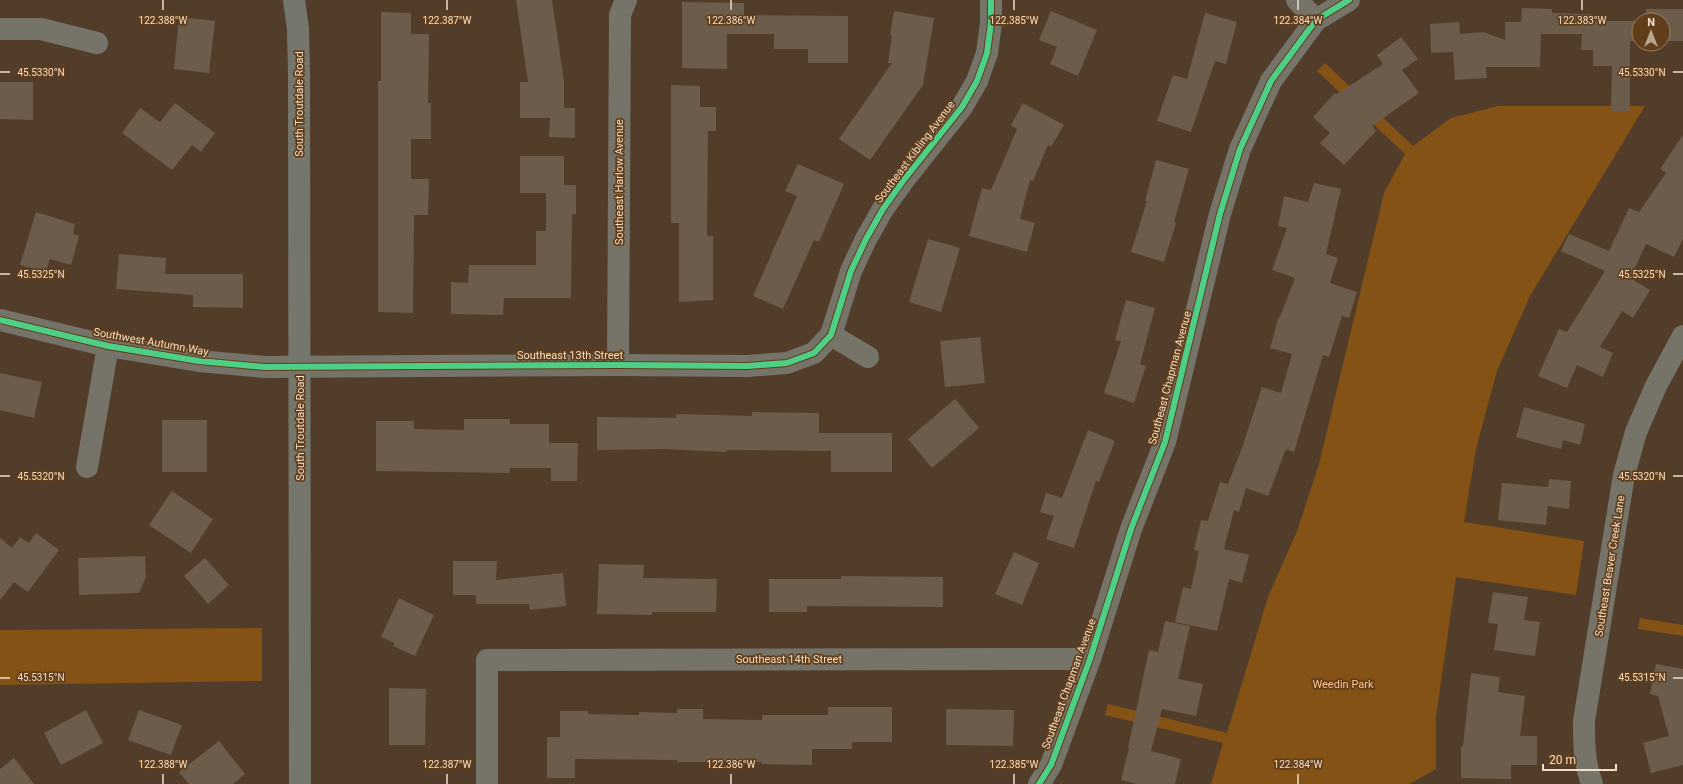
<svg xmlns="http://www.w3.org/2000/svg" width="1683" height="784" font-family="Roboto,sans-serif">
<style>
.green{fill:#845215}
.building{fill:#6c5c4c}
.lines{fill:none;stroke-linecap:round;stroke-linejoin:round}
.minor{stroke:#767369;stroke-width:22}
.secondary{stroke:#76776c;stroke-width:22}
.cycleway-casing{stroke:#613e19;stroke-width:8}
.cycleway{stroke:#4dcf88;stroke-width:6}
.ticks{fill:none;stroke:#f2ddc9;stroke-width:1.5}
.labels{text-anchor:middle;dominant-baseline:central;stroke-width:3.5;stroke-linejoin:round;paint-order:stroke}
.street-label{font-size:11px;fill:#f2ddc9;stroke:#613e19}
.park-label{font-size:11px;fill:#fec793;stroke:#613e19}
.ticks-label{font-size:10px;text-anchor:middle;fill:#f2ddc9;stroke:#613e19;stroke-width:3.5;stroke-linejoin:round;paint-order:stroke}
</style>
<rect width="100%" height="100%" fill="#513d29"/>
<g class="green">
<path d="M1325,63L1413,146L1451,118L1498,106H1645L1530,296L1497,371L1476,449L1464,522L1584,541L1576,595L1456,577L1436,717V769L1409,784H1211L1223,743L1105,715L1108,704L1227,733L1268,597L1297,531L1319,464L1384,193L1405,154L1317,71Z"/>
<path d="M1640,618L1683,625V636L1638,629Z"/>
<path d="M262,628V681L0,685V630Z"/>
</g>
<g class="building">
<path d="M516,0H552L564,81V108H575V138L549,137L550,118H520V82H528Z"/>
<path d="M682,2L744,3V15L848,16V63H808V49H774V34H727V69L682,68Z"/>
<path d="M1522,8L1552,9V13L1592,14V21H1639V41H1630V111H1611L1612,66H1593V50H1581L1582,34H1541L1540,67H1486L1487,78L1455,80L1453,52L1431,53L1430,24L1459,22L1460,34L1483,32L1505,40V22H1521Z"/>
<path d="M1646,9H1683V41H1663V20H1646Z"/>
<path d="M894,11L934,18L923,85L870,160L839,139L892,63H888L892,35H890Z"/>
<path d="M1051,11L1097,30L1078,76L1050,64L1057,47L1039,40Z"/>
<path d="M381,12L411,13V34H429L428,103H431V139H411V179H429L428,215H414L413,313L378,312V81H381Z"/>
<path d="M1205,13L1237,22L1226,64L1215,61L1191,132L1157,121L1173,75L1187,79Z"/>
<path d="M179,17L215,21L209,73L174,69Z"/>
<path d="M1401,37L1418,59L1402,70L1419,93L1372,126L1376,131L1344,165L1320,143L1330,133L1313,117L1335,93L1337,94L1383,64L1377,55Z"/>
<path d="M0,82H33V120L0,119Z"/>
<path d="M671,85L700,86V107H716V131H708L707,236H713V300L679,302V223H671Z"/>
<path d="M175,103L215,133L201,152L192,145L172,170L122,133L140,108L160,122Z"/>
<path d="M1023,103L1064,125L1051,147L1048,145L1033,181L1030,180L1020,219L1035,223L1027,252L969,236L982,188L991,190L1017,129L1011,125Z"/>
<path d="M1683,135V239L1674,257L1646,244L1630,278L1650,290L1633,318L1622,311L1600,347L1613,353L1603,377L1577,365L1567,388L1538,376L1559,329L1567,332L1605,271L1561,251L1569,234L1609,251L1629,208L1639,212L1666,173L1660,169Z"/>
<path d="M520,156H564V185H576V214H572L571,298H504L503,315L451,314V282L468,283L469,265H536V231H546V193H520Z"/>
<path d="M1156,160L1189,169L1174,222L1176,223L1164,262L1131,252L1147,201H1145Z"/>
<path d="M798,164L844,184L819,242L814,240L783,309L753,296L797,196L785,191Z"/>
<path d="M1314,183L1341,189L1326,254L1338,258L1330,283L1357,292L1349,318L1342,316L1329,357L1323,355L1294,452L1286,449L1268,496L1246,488L1239,512L1234,510L1224,549L1249,555L1242,583L1229,579L1217,631L1175,622L1183,587L1191,589L1199,551L1194,550L1201,520L1208,521L1220,482L1228,484L1242,448L1262,387L1281,393L1292,354L1270,348L1279,316L1280,317L1295,278L1272,270L1287,228L1278,226L1284,196L1308,202Z"/>
<path d="M36,212L75,224L73,234L79,236L71,265L50,259L46,272L20,265Z"/>
<path d="M928,239L960,248L941,312L909,302Z"/>
<path d="M119,254L166,258L165,274H243V308L193,307V295L116,289Z"/>
<path d="M1126,300L1155,308L1140,364L1146,366L1134,403L1104,393L1121,341L1115,340Z"/>
<path d="M980,337L985,383L945,387L940,341Z"/>
<path d="M0,373L42,382L34,418L0,410Z"/>
<path d="M955,399L979,428L932,468L908,439Z"/>
<path d="M1524,407L1585,424L1580,445L1563,440L1561,449L1516,437Z"/>
<path d="M752,412L819,413V433H892V472H831V451L727,450L726,452L664,449L597,450V417L676,418L677,414L752,416Z"/>
<path d="M464,419H510V424H549V443H578L577,481H551V468H510V473L376,471V421H414V429L464,430Z"/>
<rect x="162" y="420" width="45" height="52"/>
<path d="M1088,430L1115,441L1099,482L1096,481L1074,548L1046,539L1054,516L1040,512L1046,493L1062,498Z"/>
<path d="M1549,479L1571,481L1569,509L1548,506L1546,525L1498,520L1502,483L1548,487Z"/>
<path d="M172,491L213,519L191,553L149,525Z"/>
<path d="M36,533L59,550L28,592L14,582L0,600V538L12,548L20,537L29,543Z"/>
<path d="M1014,552L1039,563L1022,605L995,594Z"/>
<path d="M145,556L146,577L139,593L79,595L78,558Z"/>
<path d="M205,558L229,585L208,604L184,576Z"/>
<path d="M453,561H497L496,580L563,573L566,606L530,610L529,604H476V595H453Z"/>
<path d="M599,564L644,565L643,578L717,579L716,612H652V615L597,614Z"/>
<path d="M841,576L943,577V607L807,606V612H769V579H841Z"/>
<path d="M1493,592L1528,597L1524,620L1540,622L1535,656L1494,650L1498,624L1488,623Z"/>
<path d="M399,598L434,615L415,656L393,646L395,643L381,637Z"/>
<path d="M1165,621L1190,626L1178,679L1203,684L1196,716L1162,709L1151,751L1181,759L1175,784H1136L1121,780L1129,748H1128L1149,650L1158,652Z"/>
<path d="M1656,664L1683,669V765L1651,773L1643,743L1669,736L1658,696L1650,694Z"/>
<path d="M1471,673L1500,677L1498,692L1525,696L1520,736H1537V765H1511V779L1461,778V746H1463Z"/>
<path d="M389,688L426,689L425,745H389Z"/>
<path d="M828,707H892V742H852V749H812V765L762,764V762H677V760L575,759V778H547V737H560V711H588V714L639,715V712L677,713V709H703V719L762,720V715H828Z"/>
<path d="M946,709L1014,710L1013,746L946,745Z"/>
<path d="M86,710L103,743L61,765L44,733Z"/>
<path d="M139,710L182,725L171,755L128,740Z"/>
<path d="M219,741L245,774L233,784H189L179,772Z"/>
<path d="M14,758L34,784H0V769Z"/>
</g>
<g class="lines">
<g class="minor">
<path d="M1297,0L1316,20"/>
<path d="M0,29H41L97,43"/>
<path d="M0,320L108,346L199,361L265,367L618,365L747,366L787,363L814,353L831,335L851,271L866,239L883,209L903,181L962,107L977,81L987,53L991,23V0"/>
<path d="M831,335L868,357"/>
<path d="M618,365L620,15L626,0"/>
<path d="M87,467L108,346"/>
<path d="M487,784V660L1090,659"/>
<path d="M1039,784L1051,765L1090,659L1131,529L1165,442L1220,214L1240,149L1271,81L1316,20L1349,0"/>
<path d="M1592,784C1584,763 1584,743 1584,721L1624,475L1636,432L1656,386L1683,336"/>
</g>
<path class="secondary" d="M294,0L298,29L299,75L300,784"/>
<g class="cycleway-casing">
<g id="cycleway">
<path d="M0,320L108,346L199,361L265,367L618,365L747,366L787,363L814,353L831,335L851,271L866,239L883,209L903,181L962,107L977,81L987,53L991,23V0"/>
<path d="M1039,784L1051,765L1090,659L1131,529L1165,442L1220,214L1240,149L1271,81L1316,20L1349,0"/>
</g>
</g>
<use href="#cycleway" class="cycleway"/>
</g>
<path class="ticks" d="M163,0V10M447,0V10M731,0V10M1014,0V10M1298,0V10M1582,0V10M0,72H10M1673,72H1683M0,274H10M1673,274H1683M0,476H10M1673,476H1683M0,678H10M1673,678H1683M163,774V784M447,774V784M731,774V784M1014,774V784M1298,774V784"/>
<g class="labels">
<g class="street-label">
<text transform="translate(299 104) rotate(-90)">South Troutdale Road</text>
<text transform="translate(915 152) rotate(-53)">Southeast Kibling Avenue</text>
<text transform="translate(619 182) rotate(-90)">Southeast Harlow Avenue</text>
<text transform="translate(151 342) rotate(10)">Southwest Autumn Way</text>
<text x="570" y="355">Southeast 13th Street</text>
<text transform="translate(1170 378) rotate(-75)">Southeast Chapman Avenue</text>
<text transform="translate(300 428) rotate(-90)">South Troutdale Road</text>
<text transform="translate(1610 566) rotate(-81)">Southeast Beaver Creek Lane</text>
<text x="789" y="659">Southeast 14th Street</text>
<text transform="translate(1069 684) rotate(-70)">Southeast Chapman Avenue</text>
</g>
<g class="park-label">
<text x="1343" y="684">Weedin Park</text>
</g>
</g>
<g class="ticks-label">
<text x="163" y="24">122.388°W</text>
<text x="447" y="24">122.387°W</text>
<text x="731" y="24">122.386°W</text>
<text x="1014" y="24">122.385°W</text>
<text x="1298" y="24">122.384°W</text>
<text x="1582" y="24">122.383°W</text>
<text x="41" y="76">45.5330°N</text>
<text x="1642" y="76">45.5330°N</text>
<text x="41" y="278">45.5325°N</text>
<text x="1642" y="278">45.5325°N</text>
<text x="41" y="480">45.5320°N</text>
<text x="1642" y="480">45.5320°N</text>
<text x="41" y="681">45.5315°N</text>
<text x="1642" y="681">45.5315°N</text>
<text x="163" y="768">122.388°W</text>
<text x="447" y="768">122.387°W</text>
<text x="731" y="768">122.386°W</text>
<text x="1014" y="768">122.385°W</text>
<text x="1298" y="768">122.384°W</text>
</g>
<g transform="translate(1651 32)"><circle r="19" fill="#613e19" stroke="#9b7e5f"/>
<path d="M0-3L7 15L0 10L-7 15Z" fill="#baa591"/>
<text y="-6" font-size="11" font-weight="bold" text-anchor="middle" fill="#f2ddc9">N</text>
</g>
<path d="M1543 764v6h73v-6" fill="none" stroke="#f2ddc9" stroke-width="2"/>
<text x="1549" y="764" font-size="12" fill="#f2ddc9" stroke="#613e19" stroke-width="3" paint-order="stroke">20 m</text>
</svg>
